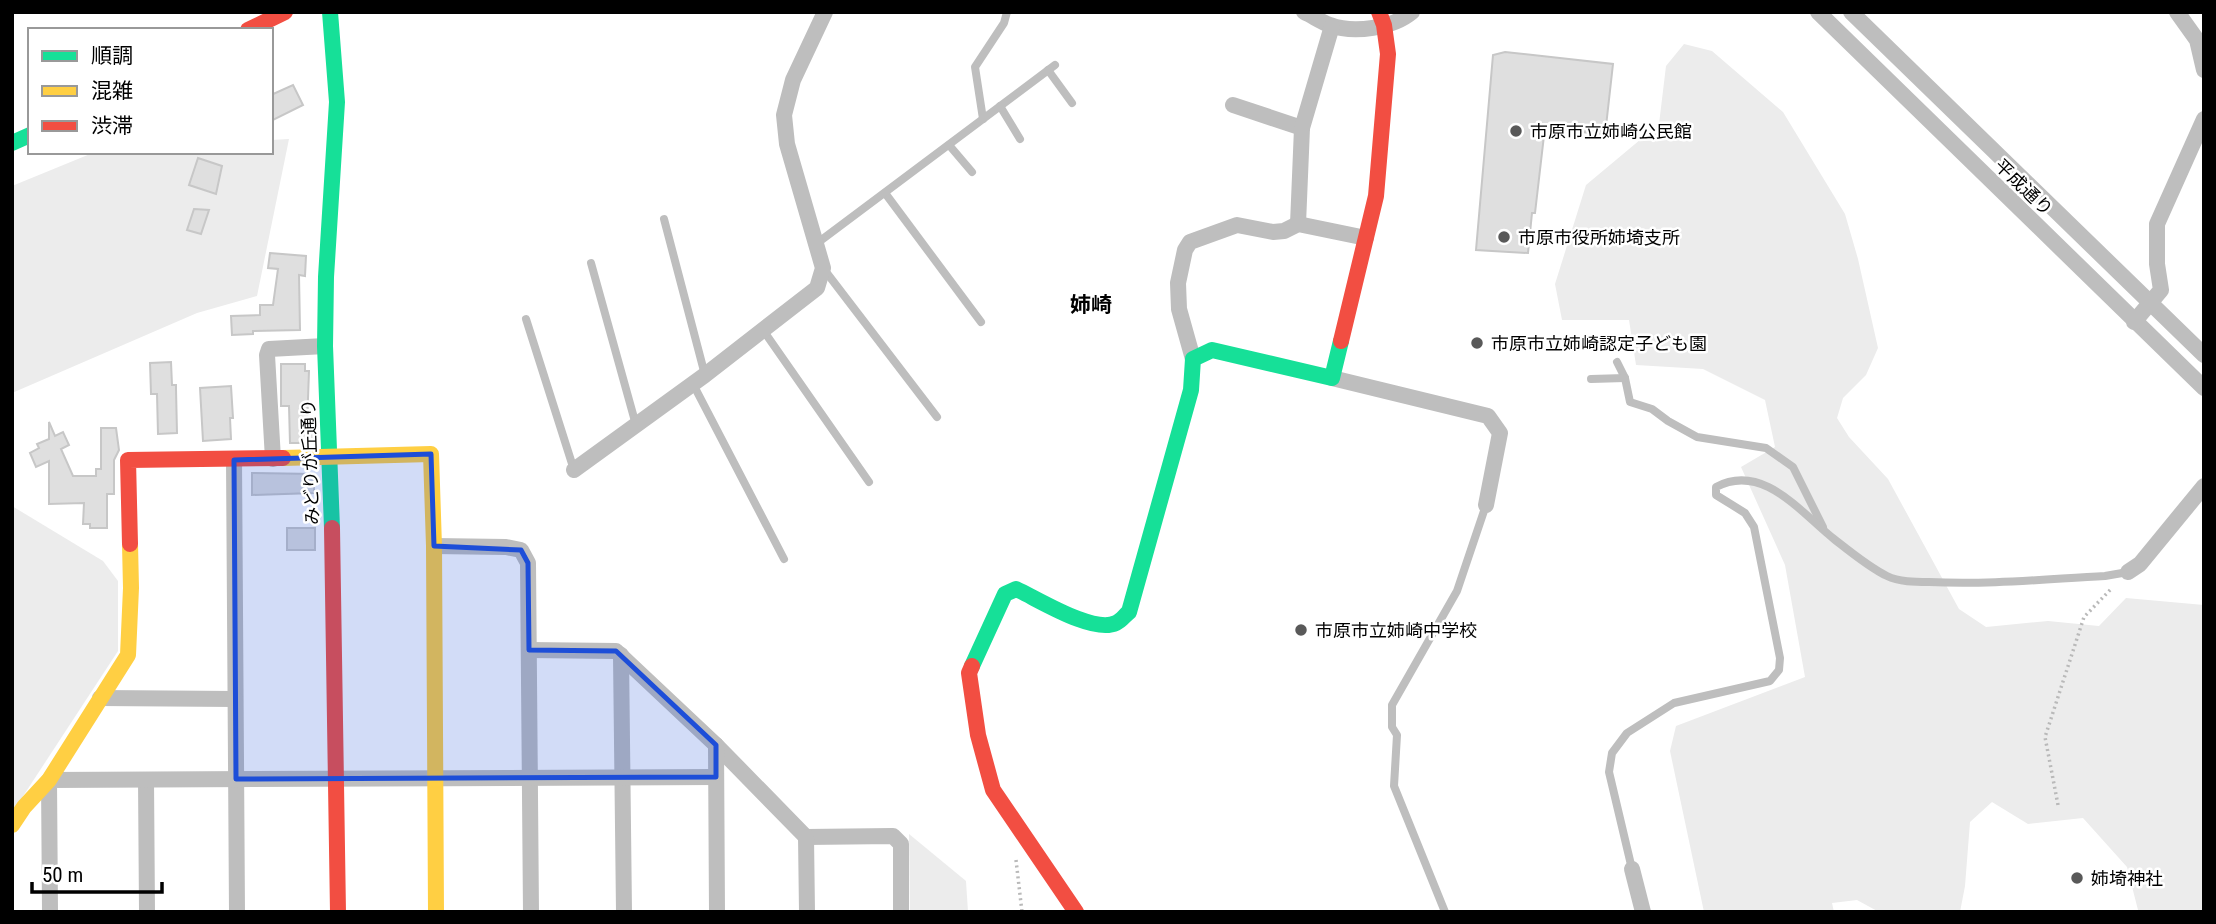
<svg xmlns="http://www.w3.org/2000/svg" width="2216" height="924" font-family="'Roboto Condensed','Noto Sans JP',sans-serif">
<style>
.green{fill:#ececec}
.building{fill:#dfdfdf;stroke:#c7c7c7;stroke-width:2}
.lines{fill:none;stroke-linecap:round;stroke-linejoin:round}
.path{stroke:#b9b9b9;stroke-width:3.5;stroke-dasharray:2 3.5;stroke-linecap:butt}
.lane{stroke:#bebebe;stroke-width:8}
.street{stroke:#bebebe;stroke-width:16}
.fast{stroke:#16e098;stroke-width:16}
.slow{stroke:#ffcf43;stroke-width:16}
.jam{stroke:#f24e42;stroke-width:16}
.marked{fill:#1d4ed8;fill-opacity:0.2;stroke:#1d4ed8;stroke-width:5;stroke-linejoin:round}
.poi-dot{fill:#595959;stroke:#fff;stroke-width:2.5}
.labels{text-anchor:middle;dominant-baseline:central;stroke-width:5;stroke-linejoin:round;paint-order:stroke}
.poi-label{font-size:18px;fill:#000;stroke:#fff;text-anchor:start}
.street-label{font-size:18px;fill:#000;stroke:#fff}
.quarter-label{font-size:21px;font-weight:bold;fill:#000;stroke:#fff}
</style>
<rect width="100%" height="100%" fill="#fff"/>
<g class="green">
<path d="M1684,44L1712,51L1783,112L1845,214L1858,259L1878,348L1866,375L1843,398L1837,418L1849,437L1888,479L1959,609L1986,627L2048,621L2099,626L2126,598L2204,605V912H2133L2138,910L2127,867L2083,818L2028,824L1992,802L1970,822L1965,886L1960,912H1879L1857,900L1832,903L1834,912H1704L1670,751L1676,726L1805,677L1785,565L1741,467L1775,447L1765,400L1703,369L1636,365L1629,320H1562L1555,284L1586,185L1659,124L1666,66Z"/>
<path d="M289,139L257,296L197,313L12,393V186L95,152H271V140Z"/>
<path d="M12,506L103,561L118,581V651L12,813Z"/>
<path d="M909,834L966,881L968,912H910Z"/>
</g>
<g class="building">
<path d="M1505,52L1613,64L1605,135L1545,127L1535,213H1532L1528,253L1476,250L1493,55Z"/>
<path d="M293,85L303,105L271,121V95Z"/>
<path d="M198,158L222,166L216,194L189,185Z"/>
<path d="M194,209L209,210L201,234L187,230Z"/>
<path d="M270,253L306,256L305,276L299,275L300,330L253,331V334L232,335L231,316L260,315V305H273L278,269L268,268Z"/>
<path d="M171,362L172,385H176V389L177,433L158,434L157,394H151L150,363Z"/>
<path d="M281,364H305V371H309L307,426H314V443H290L289,406H281Z"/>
<path d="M231,386L233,418H230L231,439L203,441L200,388Z"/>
<path d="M49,422L55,436L63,432L69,445L61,449L73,476H96V469H101V428H116L119,450L114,460V494H107V528H90V524H83L84,503L49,504V461L36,467L30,453L39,448L37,444L49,439Z"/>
<path d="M252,473L314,474V493L252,495Z"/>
<rect x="287" y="528" width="28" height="22"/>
</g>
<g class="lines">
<g class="path">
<path d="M2058,805L2045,737L2084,617L2112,588"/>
<path d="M1016,860L1022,912"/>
</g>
<g class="lane">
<path d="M1048,70L1072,103"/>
<path d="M1000,106L1020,139"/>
<path d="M983,119L975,67L1004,23L1007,12"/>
<path d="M949,145L972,172"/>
<path d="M885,193L981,322"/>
<path d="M664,219L705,375"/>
<path d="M816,244L1055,65"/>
<path d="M591,263L636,425"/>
<path d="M823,268L937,417"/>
<path d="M526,319L574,470"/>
<path d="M763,330L869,482"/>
<path d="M1617,362L1625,378L1630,402L1652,409L1668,421L1697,437L1766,448L1793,467L1823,527"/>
<path d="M1591,379L1625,378"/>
<path d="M693,384L784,559"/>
<path d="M1632,869L1609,772L1612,753L1627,733L1674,703L1770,681L1779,670L1780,658L1754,527L1745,513L1716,495V487C1763,462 1801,513 1834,539C1848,550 1870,568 1887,576C1899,582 1915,582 1929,582C1987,585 2047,579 2105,576L2128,572"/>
<path d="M1445,912L1394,786L1397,735L1392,727V705L1457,591L1486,505"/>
</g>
<g class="street">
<path d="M1304,12C1313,16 1321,22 1330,25C1354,34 1393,28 1412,12"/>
<path d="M1818,12L2204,388"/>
<path d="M1851,12L2204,355"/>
<path d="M2177,12L2197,40L2204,70"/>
<path d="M1233,105L1302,128"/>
<path d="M1298,224L1302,128L1332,26"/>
<path d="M2134,322L2161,290L2157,264V224L2204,119"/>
<path d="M1193,359L1179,309L1178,283L1185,250L1190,242L1237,225L1273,232L1284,231L1298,224L1366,238"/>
<path d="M1332,378L1488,416L1500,433L1486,505"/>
<path d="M273,459L267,355L269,349L325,346"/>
<path d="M234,460L237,912"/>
<path d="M574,470L705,375L817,288L823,268L787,144L784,115L793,80L825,12"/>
<path d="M434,546L506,547L521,550L528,563L531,912"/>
<path d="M2128,572L2140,564L2204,486"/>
<path d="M529,650L616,651L716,745L806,837L893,836L901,844V912"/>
<path d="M621,655L624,912"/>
<path d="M100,698L235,699"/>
<path d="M716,745L717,912"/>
<path d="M146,780L147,912"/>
<path d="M806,837L807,912"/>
<path d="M1632,869L1643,912"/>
<path d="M50,912L49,780L716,777"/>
</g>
<g class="fast">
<path d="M330,12L337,102L326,277L325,346L332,528"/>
<path d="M12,143L30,135"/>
<path d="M972,666L1005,594L1016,589C1038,599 1093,634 1116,623C1121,621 1125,615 1129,612L1191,390L1193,359L1212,350L1332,378L1341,341"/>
</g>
<g class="slow">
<path d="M283,458L431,454L434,546L436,912"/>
<path d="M12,825L24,807L49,780L128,655L131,588L130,544"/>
</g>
<g class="jam">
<path d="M248,30L285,12"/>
<path d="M1341,341L1376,196L1388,54L1384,25L1379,12"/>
<path d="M332,528L338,912"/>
<path d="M130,544L128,460L283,458"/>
<path d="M972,666L969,673L978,735L993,790L1076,912"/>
</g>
</g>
<path class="marked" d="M431,454L434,546L521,550L528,563L529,650L616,651L716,745V777L236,779L234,460Z"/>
<g class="poi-dot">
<circle cx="1516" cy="131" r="7"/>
<circle cx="1504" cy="237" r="7"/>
<circle cx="1477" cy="343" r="7"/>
<circle cx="1301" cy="630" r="7"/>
<circle cx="2077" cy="878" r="7"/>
</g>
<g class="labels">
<g class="poi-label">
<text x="1530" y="131">市原市立姉崎公民館</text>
<text x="1518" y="237">市原市役所姉埼支所</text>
<text x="1491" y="343">市原市立姉崎認定子ども園</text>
<text x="1315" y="630">市原市立姉崎中学校</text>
<text x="2091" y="878">姉埼神社</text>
</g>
<g class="street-label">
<text transform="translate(2024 187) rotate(44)">平成通り</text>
<text transform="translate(310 462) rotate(-92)">みどりが丘通り</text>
</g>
<g class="quarter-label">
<text x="1091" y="305">姉崎</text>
</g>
</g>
<rect width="2216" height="924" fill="none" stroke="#000000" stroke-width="28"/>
<rect x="28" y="28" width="245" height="126" fill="#ffffff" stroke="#999999" stroke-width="2"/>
<rect x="42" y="51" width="35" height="10" fill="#16e098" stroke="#999999" stroke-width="2"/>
<text x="91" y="63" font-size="21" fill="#000000">順調</text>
<rect x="42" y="86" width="35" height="10" fill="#ffcf43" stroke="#999999" stroke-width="2"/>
<text x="91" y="98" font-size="21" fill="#000000">混雑</text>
<rect x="42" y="121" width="35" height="10" fill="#f24e42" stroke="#999999" stroke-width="2"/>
<text x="91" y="133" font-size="21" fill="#000000">渋滞</text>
<path d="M32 882v10h130v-10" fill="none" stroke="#000000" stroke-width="3.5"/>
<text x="42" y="882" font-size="21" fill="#000000" stroke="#ffffff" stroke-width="5" paint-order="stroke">50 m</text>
</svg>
